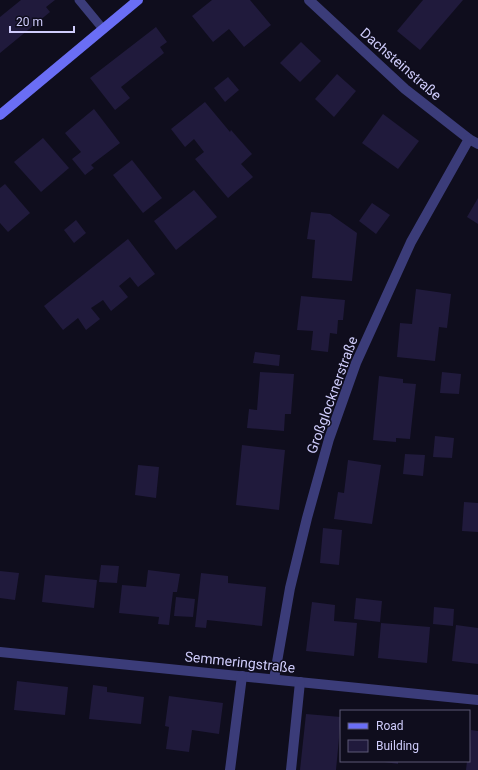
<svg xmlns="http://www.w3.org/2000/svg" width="478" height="770" font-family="Roboto,sans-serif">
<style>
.building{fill:#201a3c}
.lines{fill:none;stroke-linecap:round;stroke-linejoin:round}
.lane{stroke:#3b3c79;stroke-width:9}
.street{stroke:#3b3c79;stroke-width:10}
.secondary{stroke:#6a6ef5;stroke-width:10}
.labels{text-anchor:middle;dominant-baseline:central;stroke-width:3;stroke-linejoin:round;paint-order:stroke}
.street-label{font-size:14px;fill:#cfccfb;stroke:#0f0d1d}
</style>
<rect width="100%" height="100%" fill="#0f0d1d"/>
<g class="building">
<path d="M21,0H55L46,7L50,12L0,53V17Z"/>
<path d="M212,0H250L271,25L244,47L229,29L213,42L192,16Z"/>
<path d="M423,0H463L420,50L397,31Z"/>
<path d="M156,27L167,42L160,47L164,53L121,87L130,98L115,110L90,78Z"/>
<path d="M301,42L321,61L300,82L280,63Z"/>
<path d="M337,74L356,91L334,117L315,99Z"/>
<path d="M228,77L239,90L225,102L214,88Z"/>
<path d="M205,102L230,132L231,130L252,154L241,164L253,177L228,198L195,159L204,152L194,139L185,147L171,129Z"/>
<path d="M94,109L120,143L91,165L94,168L85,175L72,159L81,152L65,133Z"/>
<path d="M383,114L419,141L398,169L362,143Z"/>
<path d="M43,138L69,168L41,192L14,162Z"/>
<path d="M132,160L162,198L143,213L113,175Z"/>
<path d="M5,184L30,213L8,232L0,223V188Z"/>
<path d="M194,190L217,217L176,250L154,221Z"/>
<path d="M478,198V224L467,217Z"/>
<path d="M372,203L390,215L376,234L359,221Z"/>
<path d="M311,212L330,214L357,233L352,281L312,278L315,240L307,239Z"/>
<path d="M76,220L86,233L74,243L64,230Z"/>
<path d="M128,239L155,274L138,287L130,277L119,286L128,297L111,311L103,300L91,308L100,319L86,330L78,318L63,330L44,306Z"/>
<path d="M416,289L451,294L447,328L439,327L435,361L397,357L400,323L412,324Z"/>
<path d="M301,296L345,300L343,320H338L337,334L330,333L328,352L311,350L313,331L297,330Z"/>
<path d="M255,352L280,355L279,366L253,363Z"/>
<path d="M260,372L294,374L291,414H285L284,431L247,428L249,409L257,410Z"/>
<path d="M442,372L461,374L459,394L440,393Z"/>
<path d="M379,376L403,379V383L416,384L410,439L396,438V442L373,440Z"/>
<path d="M435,436L454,438L452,458L433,457Z"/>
<path d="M242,445L285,450L279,510L236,505Z"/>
<path d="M405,454L425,455L423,476L403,474Z"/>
<path d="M348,460L381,465L372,524L334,519L338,492L344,493Z"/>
<path d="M138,465L159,467L156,498L135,495Z"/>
<path d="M464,502L478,503V532L462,531Z"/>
<path d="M323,528L342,530L339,565L320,563Z"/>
<path d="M101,565L119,566L117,583L99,582Z"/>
<path d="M148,570L180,574L177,592H173L169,625L158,624L159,617L119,613L122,585L146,587Z"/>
<path d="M0,571L19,573L15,600L0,598Z"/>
<path d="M201,573L228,576V583L266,587L262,626L207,620L206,628L195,627Z"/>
<path d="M45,575L97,580L94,608L42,602Z"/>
<path d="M176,597L195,599L193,617L174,616Z"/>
<path d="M356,598L382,601L380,622L354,619Z"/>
<path d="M312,602L335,605L334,621L357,623L354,656L306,651Z"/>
<path d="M434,607L454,609L453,626L433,624Z"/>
<path d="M381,623L430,627L427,663L378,658Z"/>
<path d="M456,625L478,628V664L452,661Z"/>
<path d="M17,681L68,687L65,715L14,710Z"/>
<path d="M93,685L107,687V692L144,697L141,724L89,719Z"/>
<path d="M169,696L223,703L219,734L192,730L189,752L166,749L169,727L165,726Z"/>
<path d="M306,714L341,717L336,770H300Z"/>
<path d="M471,730L478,731V770H466L467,761H469Z"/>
<path d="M378,761H398V764Z"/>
</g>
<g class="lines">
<path class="lane" d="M79,0L103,29"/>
<g class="street">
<path d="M309,0L405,89L469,139L478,144"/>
<path d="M0,652L478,700"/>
<path d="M274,679L290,588L307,518L329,439L356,363L411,242L469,139"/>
<path d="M230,770L242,676"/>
<path d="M291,770L300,682"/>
</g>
<path class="secondary" d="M0,115L138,0"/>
</g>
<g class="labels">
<g class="street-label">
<text transform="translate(401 64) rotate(41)">Dachsteinstraße</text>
<text transform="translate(332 395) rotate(-70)">Großglocknerstraße</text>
<text transform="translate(240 662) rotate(6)">Semmeringstraße</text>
</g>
</g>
<rect x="340" y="710" width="130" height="52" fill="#0f0d1d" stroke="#5c5976"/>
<rect x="348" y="723" width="20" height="6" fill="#6a6ef5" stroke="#5c5976"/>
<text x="376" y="730" font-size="12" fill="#cfccfb">Road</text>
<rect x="348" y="740" width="20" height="12" fill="#201a3c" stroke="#5c5976"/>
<text x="376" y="750" font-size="12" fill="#cfccfb">Building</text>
<path d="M10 26v6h64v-6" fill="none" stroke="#cfccfb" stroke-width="2"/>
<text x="16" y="26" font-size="12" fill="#cfccfb" stroke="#0f0d1d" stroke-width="3" paint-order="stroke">20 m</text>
</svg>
